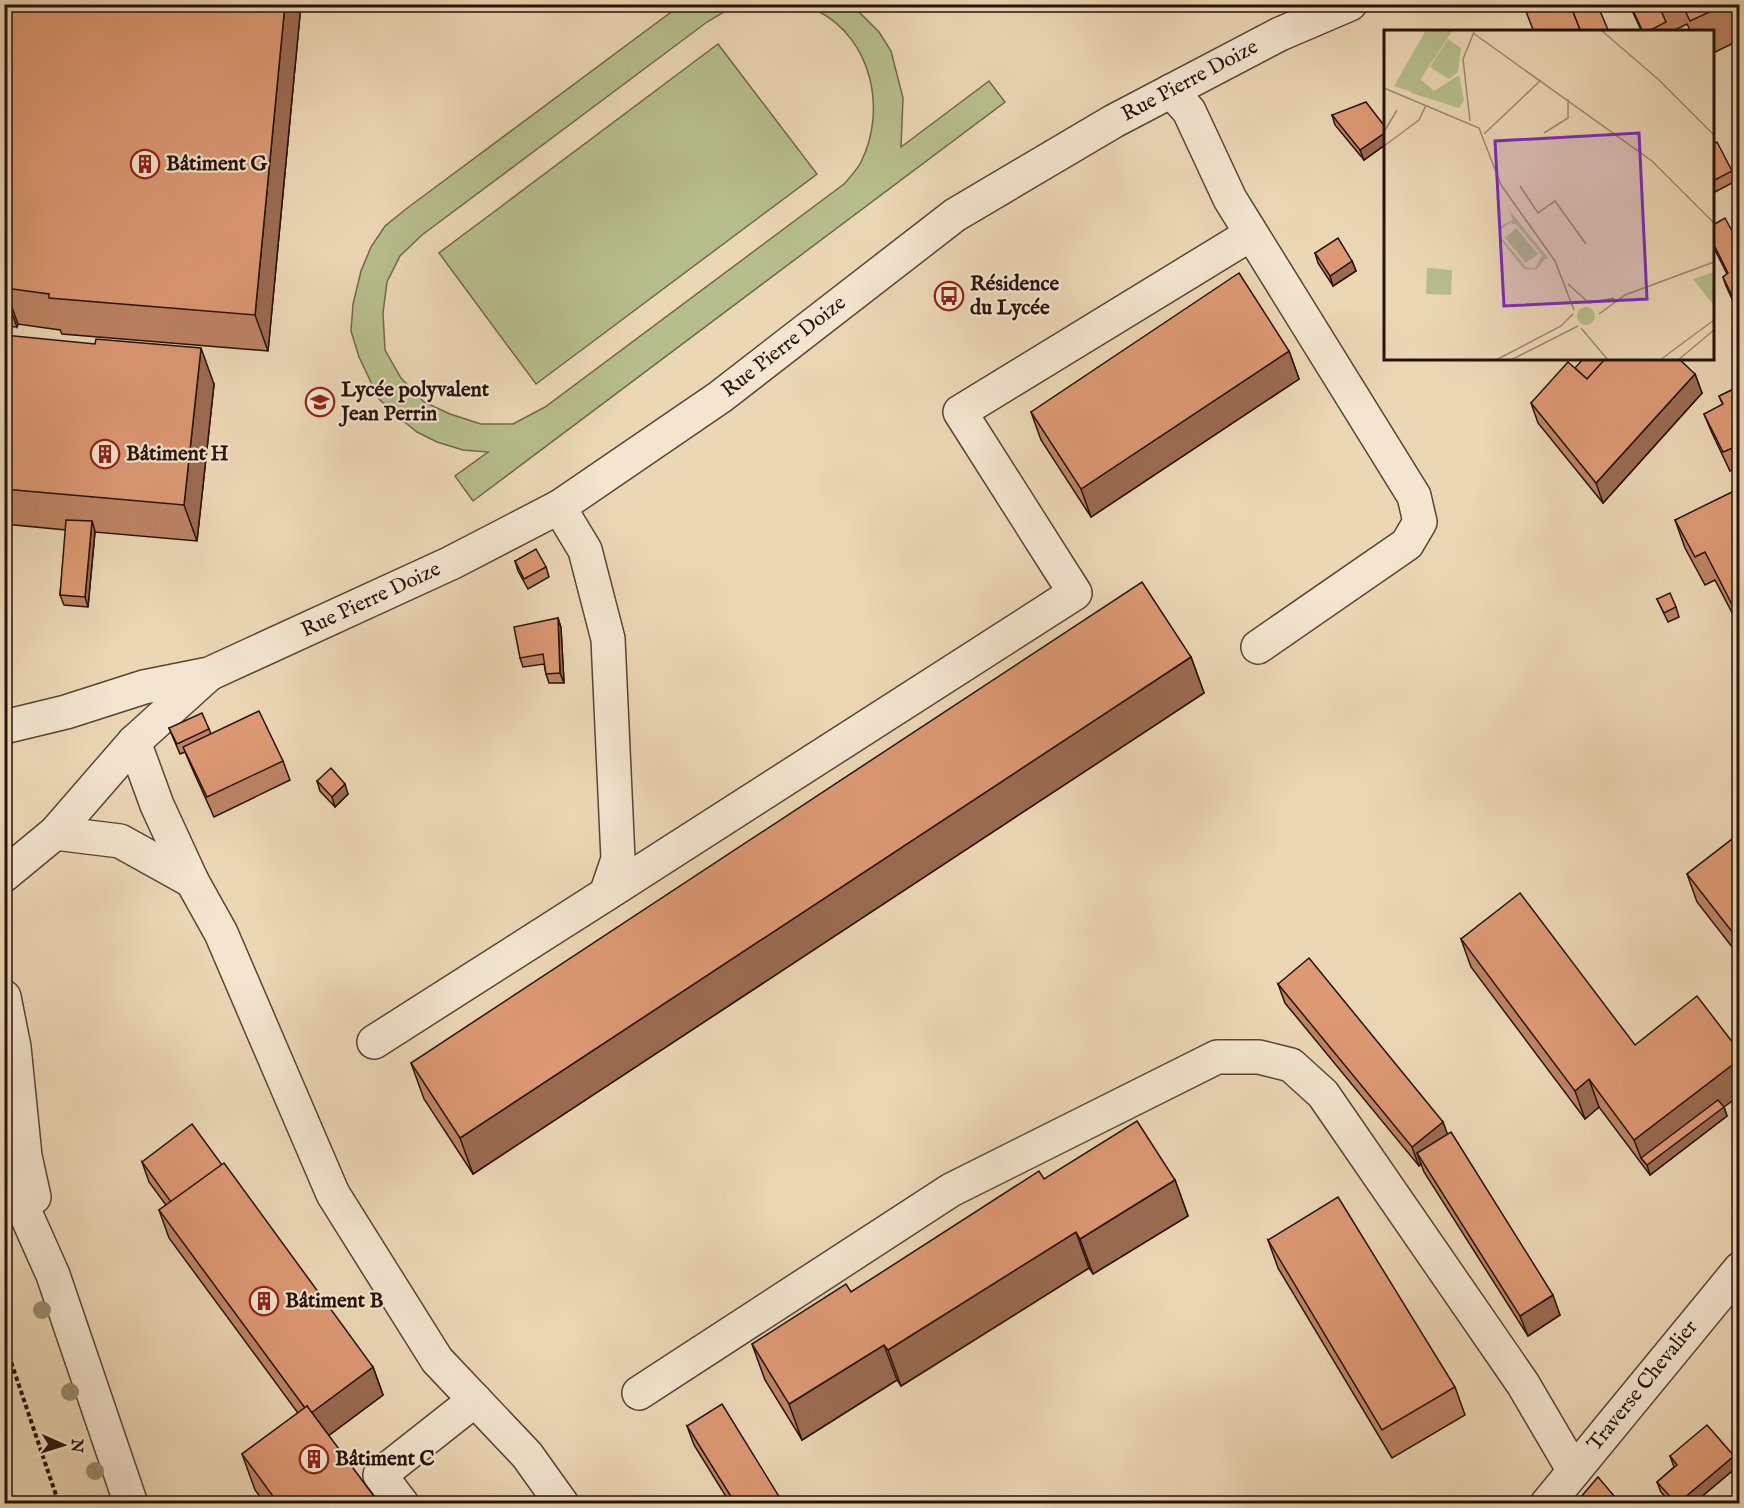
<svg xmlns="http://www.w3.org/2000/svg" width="1744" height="1508" font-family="'IM FELL English',serif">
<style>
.grass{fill:#b7be8d;stroke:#6f684c;stroke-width:1.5}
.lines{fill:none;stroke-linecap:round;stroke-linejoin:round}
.minor-casing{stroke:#584435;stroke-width:36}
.path{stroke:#27130a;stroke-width:4;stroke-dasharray:4.5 3;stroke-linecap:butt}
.minor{stroke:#f3e5cf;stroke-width:33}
.tree{fill:#9b8c70}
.wall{fill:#be8464;stroke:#27130a;stroke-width:1.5}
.shaded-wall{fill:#9b6b51;stroke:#27130a;stroke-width:1.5}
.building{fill:#dd9974;stroke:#27130a;stroke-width:1.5}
.labels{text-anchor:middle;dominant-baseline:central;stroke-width:4.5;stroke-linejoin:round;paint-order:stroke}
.street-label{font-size:21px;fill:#27130a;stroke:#f3e5cf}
.poi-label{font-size:21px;font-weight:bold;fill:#27130a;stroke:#f3e5cf;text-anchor:start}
.inset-road{fill:none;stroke:#9d8971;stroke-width:1.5}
.view{fill:#7b2cbf;fill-opacity:0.15;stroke:#7b2cbf;stroke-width:3}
.inset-edge{fill:none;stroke:#27130a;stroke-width:3}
</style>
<rect width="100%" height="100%" fill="#ecd7b5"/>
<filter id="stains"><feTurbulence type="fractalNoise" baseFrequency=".00333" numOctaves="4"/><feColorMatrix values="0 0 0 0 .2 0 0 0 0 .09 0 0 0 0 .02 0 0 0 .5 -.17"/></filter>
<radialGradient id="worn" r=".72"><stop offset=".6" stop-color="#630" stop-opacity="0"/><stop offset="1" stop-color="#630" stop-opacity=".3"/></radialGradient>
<g class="grass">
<path d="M682,4L755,5L732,7L707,22L422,235L400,256L387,282L383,313L385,350L401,378L424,402L450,414L481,424H513L545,407L844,184C850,177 857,170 861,162C887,110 872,39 818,11C811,8 802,7 795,5H852L879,32L891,51L903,98L901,147L989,81L1005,102L473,501L455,476L488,452L463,450L437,442L417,432L397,416L379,399L359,357L351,331L353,304L361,271L371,247L385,226L406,209Z"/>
<path d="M718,44L817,174L536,384L439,253Z"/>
</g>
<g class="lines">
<g class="minor-casing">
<g id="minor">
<path d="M1171,91L1189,111L1230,199L1414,496L1420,522L1407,544L1258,647"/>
<path d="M4,727L66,712L144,687L209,674L451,563L559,507L720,397L955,215L1114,121L1280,34L1350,4"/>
<path d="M134,742L157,805L192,881L221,933L333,1194L437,1360L527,1455L562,1504"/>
<path d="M55,833L120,841L192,881"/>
<path d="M4,875L55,833L134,742L208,675"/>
<path d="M606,894L1075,593L960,412L1251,234"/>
<path d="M4,997L14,1047L25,1156L34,1197"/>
<path d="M374,1042L606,894L618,859L608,639L585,550L559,507"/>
<path d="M4,1165L53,1275L131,1504"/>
<path d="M639,1393L951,1190L1217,1057H1259L1291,1065L1323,1094L1523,1384L1574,1471"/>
<path d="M402,1504L380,1475L475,1400"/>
<path d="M1547,1504L1740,1269"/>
</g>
</g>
<path class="path" d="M4,1341L59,1504"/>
<use href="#minor" class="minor"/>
</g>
<g class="tree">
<circle cx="42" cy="1310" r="9"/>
<circle cx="70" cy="1392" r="9"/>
<circle cx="95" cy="1471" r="9"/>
</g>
<g class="wall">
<path d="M4,4H301L268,351L62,334L60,330L18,324L17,327L4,326Z"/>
<path d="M1629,4H1740V40L1713,53V32H1691L1687,24L1671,32H1642Z"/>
<path d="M1332,115L1386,128V144L1364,160L1335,125Z"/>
<path d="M1713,144L1732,171L1736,181L1713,193Z"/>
<path d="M1713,225L1740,246L1739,314L1726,286L1723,277L1727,274L1713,246Z"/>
<path d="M1315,253L1352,261L1356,271L1333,286L1318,263Z"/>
<path d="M4,335L214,384L197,541L95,532L88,607L64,605L60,595L66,530L4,524Z"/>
<path d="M1289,351L1299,379L1091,517L1041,440L1031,412Z"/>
<path d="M1575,368L1695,374L1702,393L1603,503L1538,423L1531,403Z"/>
<path d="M1740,386V467L1730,471L1712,433L1704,414L1723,405L1719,396Z"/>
<path d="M1740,496V628L1715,580L1705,585L1685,548L1675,520Z"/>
<path d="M515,561L546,567L549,577L528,589L518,571Z"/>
<path d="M1657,599L1676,607L1679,617L1668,622Z"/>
<path d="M558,618L561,628L564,683H549L546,674L544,664L523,667L520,658Z"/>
<path d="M1191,657L1204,693L473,1174L424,1099L411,1063Z"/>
<path d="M169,728L209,729L211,734L283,761L290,780L214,817L191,766L185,752L180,754Z"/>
<path d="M317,781L348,794L335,807L320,791Z"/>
<path d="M1740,833V957L1697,902L1687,874Z"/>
<path d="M1461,939L1635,1045L1724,1107L1727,1116L1650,1175L1599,1107L1585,1119L1471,967Z"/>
<path d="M1278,984L1443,1122L1447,1134L1560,1315L1528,1336L1424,1172L1421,1164L1419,1166L1285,1003Z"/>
<path d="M142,1162L373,1367L383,1395L328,1436L379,1503H265L255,1490L242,1454L298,1413L169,1238L159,1210L166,1205L149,1182Z"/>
<path d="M1044,1179L1175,1180L1188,1216L1093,1274L1089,1268L901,1386L897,1380L802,1440L765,1380L752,1344L851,1292Z"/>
<path d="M1268,1240L1455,1387L1465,1415L1392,1458L1278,1268Z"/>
<path d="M687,1426L783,1503H730L694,1445Z"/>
<path d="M1670,1456L1738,1466L1694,1503H1671L1661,1492L1657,1482L1674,1467Z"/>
</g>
<g class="shaded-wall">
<path d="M285,4H301L268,351L255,315Z"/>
<path d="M1386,132V144L1364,160L1360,150Z"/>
<path d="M1352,261L1356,271L1333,286L1330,276Z"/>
<path d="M5,288L18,324L17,327L4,292Z"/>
<path d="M201,348L214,384L197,541L184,505Z"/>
<path d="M1289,351L1299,379L1091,517L1081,489Z"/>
<path d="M1695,374L1702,393L1603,503L1596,483Z"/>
<path d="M92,521L95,531L88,607L85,597Z"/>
<path d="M558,618L561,628L564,683L560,673Z"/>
<path d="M1191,657L1204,693L473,1174L460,1138Z"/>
<path d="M345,784L348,794L335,807L332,797Z"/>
<path d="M1740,1059V1095L1724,1107L1727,1116L1650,1175L1647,1165L1641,1158L1634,1140Z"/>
<path d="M1589,1079L1599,1107L1585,1119L1575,1091Z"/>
<path d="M1443,1122L1450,1141L1417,1153L1421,1164L1419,1166L1412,1147Z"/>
<path d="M1175,1180L1188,1216L1093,1274L1080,1239Z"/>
<path d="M1076,1232L1089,1268L901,1386L888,1350Z"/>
<path d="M1553,1295L1560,1315L1528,1336L1520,1316Z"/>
<path d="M884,1345L897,1380L802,1440L789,1404Z"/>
<path d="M373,1367L383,1395L320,1442L309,1414Z"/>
<path d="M1734,1456L1738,1466L1694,1503H1678Z"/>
</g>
<g class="building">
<path d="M4,4H285L255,315L49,298V294L5,288L4,289Z"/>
<path d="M1523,4H1570L1581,32H1534Z"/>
<path d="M1570,4H1597L1609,32H1581Z"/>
<path d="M1630,4H1658L1666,22L1647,32H1643Z"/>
<path d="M1682,4H1727L1690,21Z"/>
<path d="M1366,102L1386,128V132L1360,150L1332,115Z"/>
<path d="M1717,142L1732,171L1713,181V144Z"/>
<path d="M1725,218L1740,246V302L1736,304L1723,277L1728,273L1713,243V225Z"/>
<path d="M1338,238L1352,261L1330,276L1315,253Z"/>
<path d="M1239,273L1289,351L1081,489L1031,412Z"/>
<path d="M4,335L95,344L96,339L201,348L184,505L4,489Z"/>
<path d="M1584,358H1606V359L1587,379L1575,368Z"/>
<path d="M1606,358H1678L1695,374L1596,483L1531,403L1568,362L1587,379Z"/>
<path d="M1740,386V445L1723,452L1704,414L1723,404L1719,396Z"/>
<path d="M1736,490L1740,496V620L1705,552L1695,557L1675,520Z"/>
<path d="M66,520L92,521L85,597L60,595Z"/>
<path d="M536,549L546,567L524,579L515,561Z"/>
<path d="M1142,582L1191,657L460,1138L411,1063Z"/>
<path d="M1670,593L1676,607L1664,613L1657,599Z"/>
<path d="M558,618L560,673L546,674L543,654L520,658L514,627Z"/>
<path d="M259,711L283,761L207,797L183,747Z"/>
<path d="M202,713L209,729L177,744L169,728Z"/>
<path d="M331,768L345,784L332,797L317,781Z"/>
<path d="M1740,833V942L1687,874Z"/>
<path d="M1520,893L1635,1045L1697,996L1740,1052V1059L1634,1140L1589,1079L1575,1091L1461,939Z"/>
<path d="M1309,958L1443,1122L1412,1147L1278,984Z"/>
<path d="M1718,1100L1724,1107L1647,1165L1641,1158Z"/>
<path d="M1137,1121L1175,1180L1080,1239L1076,1232L888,1350L884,1345L789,1404L752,1344L846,1284L851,1292L1039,1171L1044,1179Z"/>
<path d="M192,1124L222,1165L171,1202L142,1162Z"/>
<path d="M1451,1132L1553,1295L1520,1316L1417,1153Z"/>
<path d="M224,1163L373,1367L311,1413L307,1406L305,1408L159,1210Z"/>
<path d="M1338,1197L1455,1387L1382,1430L1268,1240Z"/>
<path d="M722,1404L783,1503H735L687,1426Z"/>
<path d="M307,1406L379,1503H278L242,1454Z"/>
<path d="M1707,1425L1734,1456L1678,1503H1676L1657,1482L1677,1465L1670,1456Z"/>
<path d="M1598,1477L1620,1503H1585L1580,1498Z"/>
</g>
<defs>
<g id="building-ring" transform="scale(1.5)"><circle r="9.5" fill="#f3e5cf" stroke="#8f2418" stroke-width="1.5"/><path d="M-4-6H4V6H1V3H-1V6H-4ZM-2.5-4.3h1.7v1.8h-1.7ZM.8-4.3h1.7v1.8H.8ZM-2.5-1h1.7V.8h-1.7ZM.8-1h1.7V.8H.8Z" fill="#8f2418"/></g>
<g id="bus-ring" transform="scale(1.5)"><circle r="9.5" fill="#f3e5cf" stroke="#8f2418" stroke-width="1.5"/><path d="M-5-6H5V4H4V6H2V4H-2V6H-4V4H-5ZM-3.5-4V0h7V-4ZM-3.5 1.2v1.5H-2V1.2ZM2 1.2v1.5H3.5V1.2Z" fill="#8f2418"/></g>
<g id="school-ring" transform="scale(1.5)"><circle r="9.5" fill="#f3e5cf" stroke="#8f2418" stroke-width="1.5"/><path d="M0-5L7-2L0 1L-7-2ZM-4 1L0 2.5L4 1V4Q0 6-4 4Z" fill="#8f2418"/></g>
</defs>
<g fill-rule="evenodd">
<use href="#building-ring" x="145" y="164"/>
<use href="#bus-ring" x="949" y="296"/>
<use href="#school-ring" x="320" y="402"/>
<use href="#building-ring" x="105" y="454"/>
<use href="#building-ring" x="264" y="1301"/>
<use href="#building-ring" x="314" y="1459"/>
</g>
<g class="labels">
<g class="street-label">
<text transform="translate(1190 81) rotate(-28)">Rue Pierre Doize</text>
<text transform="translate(784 347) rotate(-38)">Rue Pierre Doize</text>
<text transform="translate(371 600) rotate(-25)">Rue Pierre Doize</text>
<text transform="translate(1643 1386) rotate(-51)">Traverse Chevalier</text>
</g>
<g class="poi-label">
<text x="166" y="164">Bâtiment G</text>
<text x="970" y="284">Résidence<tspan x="970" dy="24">du Lycée</tspan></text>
<text x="341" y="390">Lycée polyvalent<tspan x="341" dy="24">Jean Perrin</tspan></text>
<text x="126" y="454">Bâtiment H</text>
<text x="285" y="1301">Bâtiment B</text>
<text x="335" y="1459">Bâtiment C</text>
</g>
</g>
<g transform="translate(1384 30)">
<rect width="330" height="330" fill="#ecd7b5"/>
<path d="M125,180L165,229H161L152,240L140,239L115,208L116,196L129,190ZM126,193L133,195L158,225L151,238L142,237L117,207V199ZM132,198L154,224L142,233L121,208ZM43,238L68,240L67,265L42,264ZM193 286a9 9 0 1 1 18 0a9 9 0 1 1-18 0Z" fill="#b7be8d" fill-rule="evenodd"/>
<path d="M42,0H69L28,62L10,56ZM330,242V276L309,249Z" fill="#b7be8d"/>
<path d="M64,9L77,18L74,42L65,49L46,37ZM75,45L80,70L75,78L27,63L36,49L50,61Z" fill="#b7be8d"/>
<path class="inset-road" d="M217,0L275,50L330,105M89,3L268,131L330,193M0,58L95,98L117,155L171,231L190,280M86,91L79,29L90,2M0,102L13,80M160,103L184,88V69M100,104L157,50M0,116L35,90L42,75M136,156L154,183L171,171L202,214M184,254L205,273L230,268M215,284L241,265L330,232M197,298L224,330M112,330L177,296L189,284M127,330L194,296M276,330L330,290M294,330L330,300"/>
<path class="view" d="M255,103L263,269L120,276L111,111Z"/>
<rect width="330" height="330" class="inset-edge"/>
</g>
<rect width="1744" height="1508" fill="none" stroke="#ecd7b5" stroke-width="24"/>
<rect x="6" y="6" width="1732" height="1496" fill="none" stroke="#27130a" stroke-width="3"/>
<rect x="12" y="12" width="1720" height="1484" fill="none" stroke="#27130a" stroke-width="1.5"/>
<g transform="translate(63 1445) rotate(93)" stroke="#f3e5cf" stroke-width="4.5" paint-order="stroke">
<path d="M0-4.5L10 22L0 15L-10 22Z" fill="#27130a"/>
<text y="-9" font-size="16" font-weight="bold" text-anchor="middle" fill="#27130a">N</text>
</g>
<rect width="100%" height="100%" filter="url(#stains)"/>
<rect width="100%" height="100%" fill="url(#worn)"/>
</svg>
